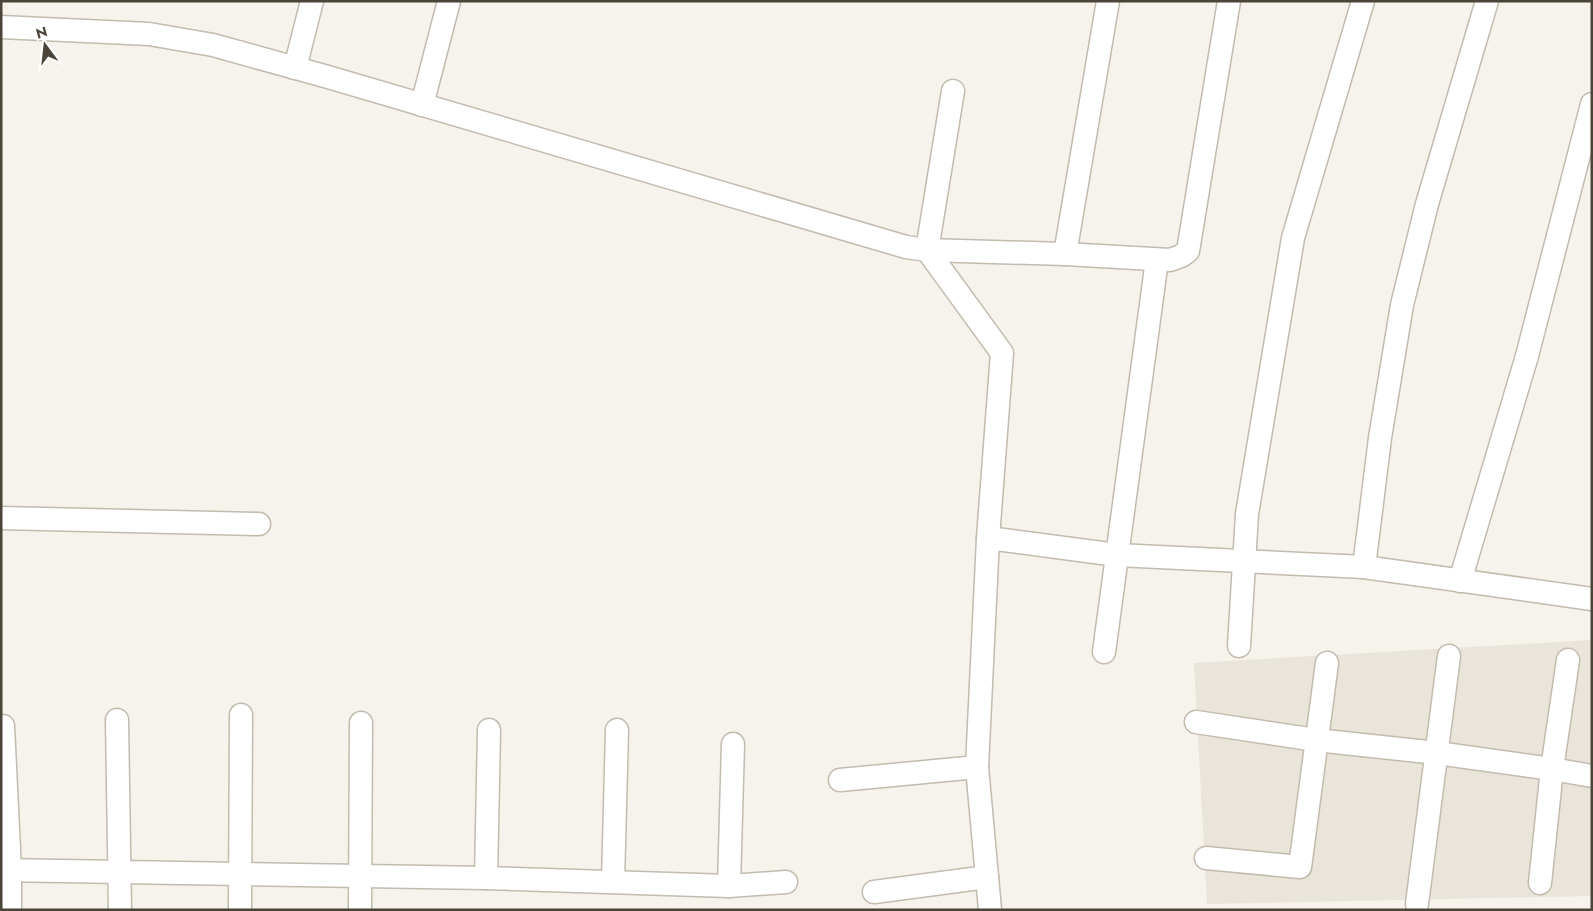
<svg xmlns="http://www.w3.org/2000/svg" width="1593" height="911" font-family="Jost,sans-serif">
<style>
.residential{fill:#eae5da}
.lines{fill:none;stroke-linecap:round;stroke-linejoin:round}
.minor-casing{stroke:#c2bbae;stroke-width:25}
.minor{stroke:#fff;stroke-width:22}
</style>
<rect width="100%" height="100%" fill="#f6f3ec"/>
<path class="residential" d="M1592,640V896L1207,904L1194,663Z"/>
<g class="lines">
<g class="minor-casing">
<g id="minor">
<path d="M1,27L149,34L213,45L328,77L906,247L927,250L1065,254L1170,260L1181,256L1188,251L1229,1"/>
<path d="M295,68L312,1"/>
<path d="M953,91L927,250L1002,353L988,538"/>
<path d="M422,105L449,1"/>
<path d="M1065,254L1108,1"/>
<path d="M1,518L259,524"/>
<path d="M1364,567L1380,438L1402,305L1427,204L1487,1"/>
<path d="M1460,581L1527,356L1592,104"/>
<path d="M1239,646L1247,514L1293,238L1363,1"/>
<path d="M1104,652L1157,260"/>
<path d="M1568,660L1552,769L1592,776"/>
<path d="M117,720L120,910"/>
<path d="M1196,722L1316,740L1437,753L1552,769L1540,883"/>
<path d="M3,726L10,870V910"/>
<path d="M840,780L977,767"/>
<path d="M1206,858L1300,867L1327,663"/>
<path d="M1,870L486,878L729,886L786,882"/>
<path d="M486,878L489,730"/>
<path d="M613,882L617,730"/>
<path d="M729,886L733,744"/>
<path d="M874,892L987,877"/>
<path d="M1417,904L1449,656"/>
<path d="M240,910L241,715"/>
<path d="M360,910L361,723"/>
<path d="M990,910L977,767L988,538L1117,555L1364,567L1592,599"/>
</g>
</g>
<use href="#minor" class="minor"/>
</g>
<rect width="1593" height="911" fill="none" stroke="#4b4439" stroke-width="5"/>
<g transform="translate(45 45) rotate(345)" stroke="#ffffff" stroke-width="4" paint-order="stroke">
<path d="M0-4L9 19L0 12L-9 19Z" fill="#4b4439"/>
<text y="-8" font-size="14" font-weight="bold" text-anchor="middle" fill="#4b4439">N</text>
</g>
</svg>
